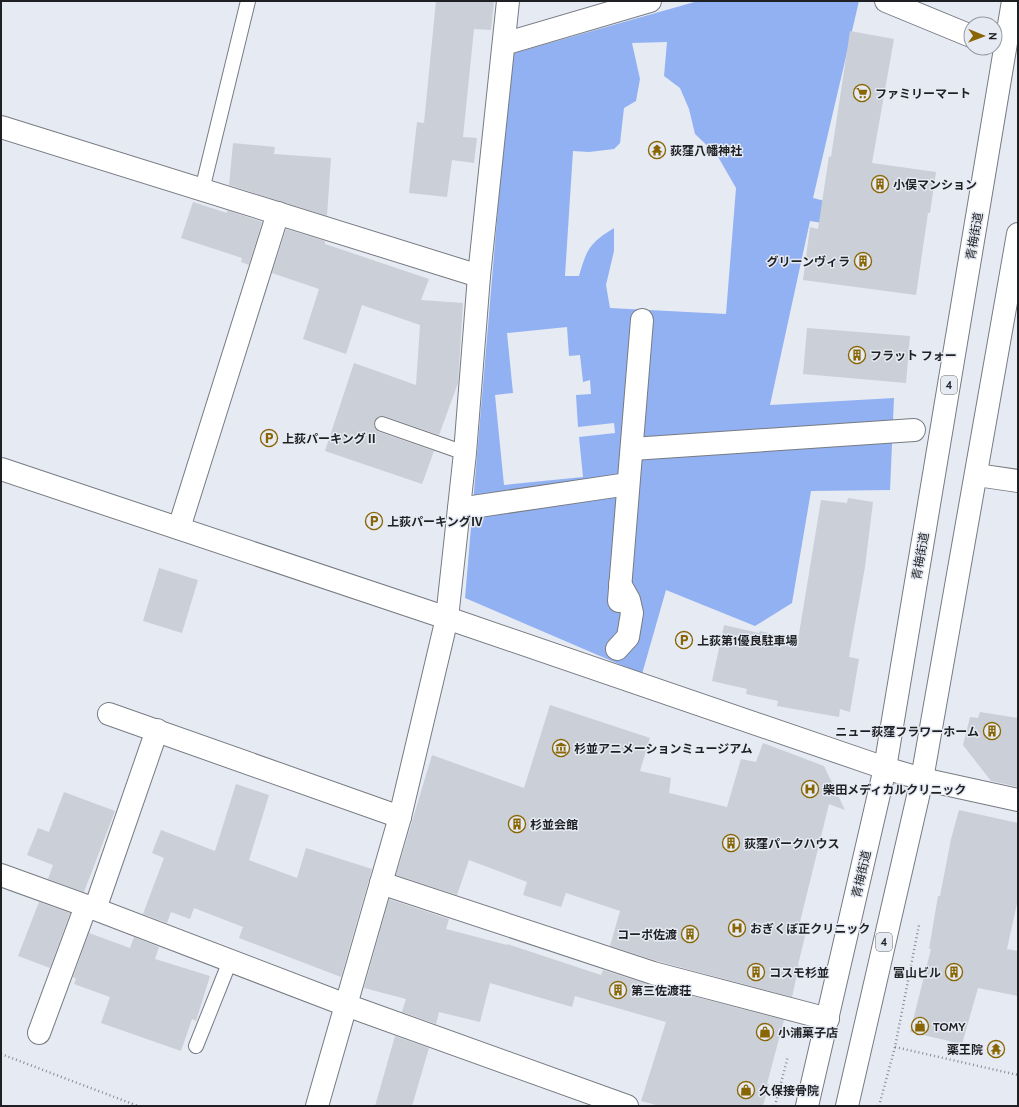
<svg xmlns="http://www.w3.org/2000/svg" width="1019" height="1107" font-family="Cabin,'Noto Sans JP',sans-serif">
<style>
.forest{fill:#92b1f2;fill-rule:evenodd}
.building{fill:#cbcfd7}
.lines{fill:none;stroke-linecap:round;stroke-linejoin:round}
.lane-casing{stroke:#777b82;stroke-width:16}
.street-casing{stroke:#777b82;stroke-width:24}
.secondary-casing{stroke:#777b82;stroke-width:24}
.primary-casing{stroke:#777b82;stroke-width:24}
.path{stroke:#888b91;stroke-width:2.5;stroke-dasharray:1 3;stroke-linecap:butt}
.lane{stroke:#fff;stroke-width:14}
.street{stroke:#fff;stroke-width:22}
.secondary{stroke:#fff;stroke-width:22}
.primary{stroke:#fff;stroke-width:22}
.labels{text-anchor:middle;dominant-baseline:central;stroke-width:3;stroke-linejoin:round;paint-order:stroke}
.shield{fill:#e6eaf3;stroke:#5b5d61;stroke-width:1}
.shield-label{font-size:11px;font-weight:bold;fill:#1f2023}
.poi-label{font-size:12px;font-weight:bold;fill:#1f2023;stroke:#e6eaf3;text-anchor:start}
.street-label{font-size:12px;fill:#1f2023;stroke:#e6eaf3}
</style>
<rect width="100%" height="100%" fill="#e6eaf3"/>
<path class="forest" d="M698,1H859L813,198L910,223L907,237L810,221L770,405L894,398L890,490L811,491L792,603L755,626L666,590L642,674L465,598L511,54ZM667,42L664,76L680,88L689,109L695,134L717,155L736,188L726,314L610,308L606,285L614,251V228C590,243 587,248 579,276H565L573,151L589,152L614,149L620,143L624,108L636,101L640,79L632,43ZM567,327L569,356L580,355L583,382L590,380L591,394L576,395L578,427L614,423L615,433L579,437L583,477L504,485L495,395L513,393L507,333Z"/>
<g class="building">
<path d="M436,1H494L491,30L474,29L463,137L477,138L474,163L452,160L447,197L409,193L417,122L424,123Z"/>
<path d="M850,31L894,39L872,163L936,172L930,213H928L916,295L803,280L810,227L818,229L829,156L831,157Z"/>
<path d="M233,143L275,147L274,154L331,158L327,216L229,185Z"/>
<path d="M193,202L227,213V210L262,222L249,265L241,262L242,258L181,238Z"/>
<path d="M286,229L325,241V244L429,279L421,300L463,303L458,383L439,435L384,416L377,417L374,422V426L379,432L434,451L422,484L325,451L354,363L416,385L420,325L362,305L346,354L303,339L319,289L272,273Z"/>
<path d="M807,328L910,336L906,383L803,374Z"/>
<path d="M848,498L873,502L865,567L849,657L859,659L850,712L840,709L839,717L777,706L778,701L746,694L747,689L712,681L724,625L759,633L760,631L798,640L821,500L847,503Z"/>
<path d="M159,568L198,580L182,633L143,621Z"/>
<path d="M550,705L650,738L640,771L671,778L669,793L727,807L741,759L756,762L763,743L824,766L845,810L829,804L799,926L807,928L798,965H799L792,997L657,961L610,946L620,911L566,893L561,907L523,895L527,882L469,860L457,895L396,875L432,755L524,788Z"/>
<path d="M980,712L1018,718V787L991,781L963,745L970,717L978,718Z"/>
<path d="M236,784L269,795L249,860L297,878L306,848L372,869L341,977L239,938L243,927L194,908L190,919L171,912L167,923L143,914L164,858L152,853L161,830L215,851Z"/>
<path d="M64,792L115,811L84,892L48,879L53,865L27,855L38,828L49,832Z"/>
<path d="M959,810L1018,823V899L1007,949L1018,951V996L978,988L962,1044L910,1032L931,949H929L938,896H940L951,839Z"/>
<path d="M389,899L449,919L446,929L507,945V944L601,975L603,970L650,985L784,1020L767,1084H769L763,1106H660L641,1101L666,1022L575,996L572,1007L490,983L480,1022L439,1012L436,1024L402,1012L406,999L364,988Z"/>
<path d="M39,902L70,913L50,968L18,956Z"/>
<path d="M89,933L130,948L134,937L159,947L155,959L210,976L196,1021L192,1019L181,1051L101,1023L110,997L74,984L76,979L73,977Z"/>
<path d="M395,1036L429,1048L412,1106H375Z"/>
</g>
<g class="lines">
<g class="lane-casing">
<g id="lane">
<path d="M202,190L248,1"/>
<path d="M382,424L465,453"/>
<path d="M196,1046L230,961"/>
</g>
</g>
<g class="street-casing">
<g id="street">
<path d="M886,1L971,36"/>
<path d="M504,44L650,1"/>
<path d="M1,127L479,276"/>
<path d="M632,449L914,430"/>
<path d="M977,475L1018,481"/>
<path d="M459,509L628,484"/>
<path d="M179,528L278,213"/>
<path d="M619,601L642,320"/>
<path d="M617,649L628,637L632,613L629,600L620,584"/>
<path d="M109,714L400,817"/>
<path d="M1,875L95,909L346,1005L627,1106"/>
<path d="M381,883L653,973L828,1019"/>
<path d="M95,909L157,730"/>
<path d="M39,1033L86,906"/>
<path d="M317,1106L400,817L447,618L465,453L479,276L508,1"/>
</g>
</g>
<g class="secondary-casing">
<path id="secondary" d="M1,469L447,618L885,768L922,779L1018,800"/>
</g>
<g class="primary-casing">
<g id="primary">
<path d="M807,1106L885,768L1013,1"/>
<path d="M847,1106L922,779L1018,234"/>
</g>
</g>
<g class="path">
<path d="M895,1047L1018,1075"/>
<path d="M1,1054L138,1106"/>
<path d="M775,1106L788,1056"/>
<path d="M879,1106L895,1047L919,925"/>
</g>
<use href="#lane" class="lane"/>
<use href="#street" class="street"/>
<use href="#secondary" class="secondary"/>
<use href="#primary" class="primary"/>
</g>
<defs>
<g id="supermarket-ring" transform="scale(0.9)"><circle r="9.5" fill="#e6eaf3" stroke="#896603" stroke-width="1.5"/><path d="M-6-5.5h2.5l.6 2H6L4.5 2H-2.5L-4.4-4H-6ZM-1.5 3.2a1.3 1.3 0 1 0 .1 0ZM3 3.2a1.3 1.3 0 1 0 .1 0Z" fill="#896603"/></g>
<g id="temple-ring" transform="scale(0.9)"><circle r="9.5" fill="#e6eaf3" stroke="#896603" stroke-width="1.5"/><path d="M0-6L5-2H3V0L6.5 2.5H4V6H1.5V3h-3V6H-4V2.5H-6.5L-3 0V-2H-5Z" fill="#896603"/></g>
<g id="building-ring" transform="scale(0.9)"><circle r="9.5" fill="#e6eaf3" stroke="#896603" stroke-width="1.5"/><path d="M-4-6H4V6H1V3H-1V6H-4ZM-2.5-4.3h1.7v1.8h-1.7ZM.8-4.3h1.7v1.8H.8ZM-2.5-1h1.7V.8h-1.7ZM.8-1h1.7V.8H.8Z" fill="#896603"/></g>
<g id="parking-ring" transform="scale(0.9)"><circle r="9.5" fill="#e6eaf3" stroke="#896603" stroke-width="1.5"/><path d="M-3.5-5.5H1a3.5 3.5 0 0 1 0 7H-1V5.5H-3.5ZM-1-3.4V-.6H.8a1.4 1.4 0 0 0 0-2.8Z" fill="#896603"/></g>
<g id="museum-ring" transform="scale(0.9)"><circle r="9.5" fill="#e6eaf3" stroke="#896603" stroke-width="1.5"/><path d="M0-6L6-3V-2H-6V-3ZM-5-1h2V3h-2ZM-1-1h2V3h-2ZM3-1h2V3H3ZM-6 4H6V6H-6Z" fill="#896603"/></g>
<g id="hospital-ring" transform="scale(0.9)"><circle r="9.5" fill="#e6eaf3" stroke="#896603" stroke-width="1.5"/><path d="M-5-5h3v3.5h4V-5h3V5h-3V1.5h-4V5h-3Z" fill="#896603"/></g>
<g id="shop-ring" transform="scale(0.9)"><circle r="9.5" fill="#e6eaf3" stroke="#896603" stroke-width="1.5"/><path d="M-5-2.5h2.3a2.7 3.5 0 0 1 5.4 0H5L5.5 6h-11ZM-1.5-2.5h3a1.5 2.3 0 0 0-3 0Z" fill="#896603"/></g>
</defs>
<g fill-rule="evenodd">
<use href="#supermarket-ring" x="862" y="93"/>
<use href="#temple-ring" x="657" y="150"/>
<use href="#building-ring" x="880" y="184"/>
<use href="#building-ring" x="863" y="261"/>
<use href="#building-ring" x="857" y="355"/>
<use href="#parking-ring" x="269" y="438"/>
<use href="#parking-ring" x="374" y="521"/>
<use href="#parking-ring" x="684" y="640"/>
<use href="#building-ring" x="992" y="731"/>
<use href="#museum-ring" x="561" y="748"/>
<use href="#hospital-ring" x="810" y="789"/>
<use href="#building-ring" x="517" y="824"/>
<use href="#building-ring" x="731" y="843"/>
<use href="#hospital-ring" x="737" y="928"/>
<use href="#building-ring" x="690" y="934"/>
<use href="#building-ring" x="756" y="972"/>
<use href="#building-ring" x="954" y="972"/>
<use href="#building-ring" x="618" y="990"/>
<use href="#shop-ring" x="920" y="1026"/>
<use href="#shop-ring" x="765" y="1032"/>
<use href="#temple-ring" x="996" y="1049"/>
<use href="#shop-ring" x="746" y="1090"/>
</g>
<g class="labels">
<g class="shield">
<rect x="941" y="376" width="16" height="18" rx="3"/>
<rect x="876" y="933" width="16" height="18" rx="3"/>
</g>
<g class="shield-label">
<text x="949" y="385">4</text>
<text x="884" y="942">4</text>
</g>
<g class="poi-label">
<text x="875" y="93">ファミリーマート</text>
<text x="670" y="150">荻窪八幡神社</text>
<text x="893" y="184">小俣マンション</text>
<text x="850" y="261" text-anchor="end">グリーンヴィラ</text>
<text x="870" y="355">フラット フォー</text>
<text x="282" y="438">上荻パーキングⅡ</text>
<text x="387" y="521">上荻パーキングⅣ</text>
<text x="697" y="640">上荻第1優良駐車場</text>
<text x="979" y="731" text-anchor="end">ニュー荻窪フラワーホーム</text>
<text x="574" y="748">杉並アニメーションミュージアム</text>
<text x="823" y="789">柴田メディカルクリニック</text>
<text x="530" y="824">杉並会館</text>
<text x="744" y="843">荻窪パークハウス</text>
<text x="750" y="928">おぎくぼ正クリニック</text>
<text x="677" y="934" text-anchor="end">コーポ佐渡</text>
<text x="769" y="972">コスモ杉並</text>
<text x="941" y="972" text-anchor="end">富山ビル</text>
<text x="631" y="990">第三佐渡荘</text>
<text x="933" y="1026">TOMY</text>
<text x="778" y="1032">小浦菓子店</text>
<text x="983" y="1049" text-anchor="end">薬王院</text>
<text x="759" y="1090">久保接骨院</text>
</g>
<g class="street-label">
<text transform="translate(974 236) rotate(-80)">青梅街道</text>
<text transform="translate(920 556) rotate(-80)">青梅街道</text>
<text transform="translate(861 874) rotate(-77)">青梅街道</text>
</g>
</g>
<rect width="1019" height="1107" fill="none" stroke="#1f2023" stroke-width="4"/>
<g transform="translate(983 36) rotate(91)"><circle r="19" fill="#e6eaf3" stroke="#9699a0"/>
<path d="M0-3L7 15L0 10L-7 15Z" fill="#896603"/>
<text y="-6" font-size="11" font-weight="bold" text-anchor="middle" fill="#1f2023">N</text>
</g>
</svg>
